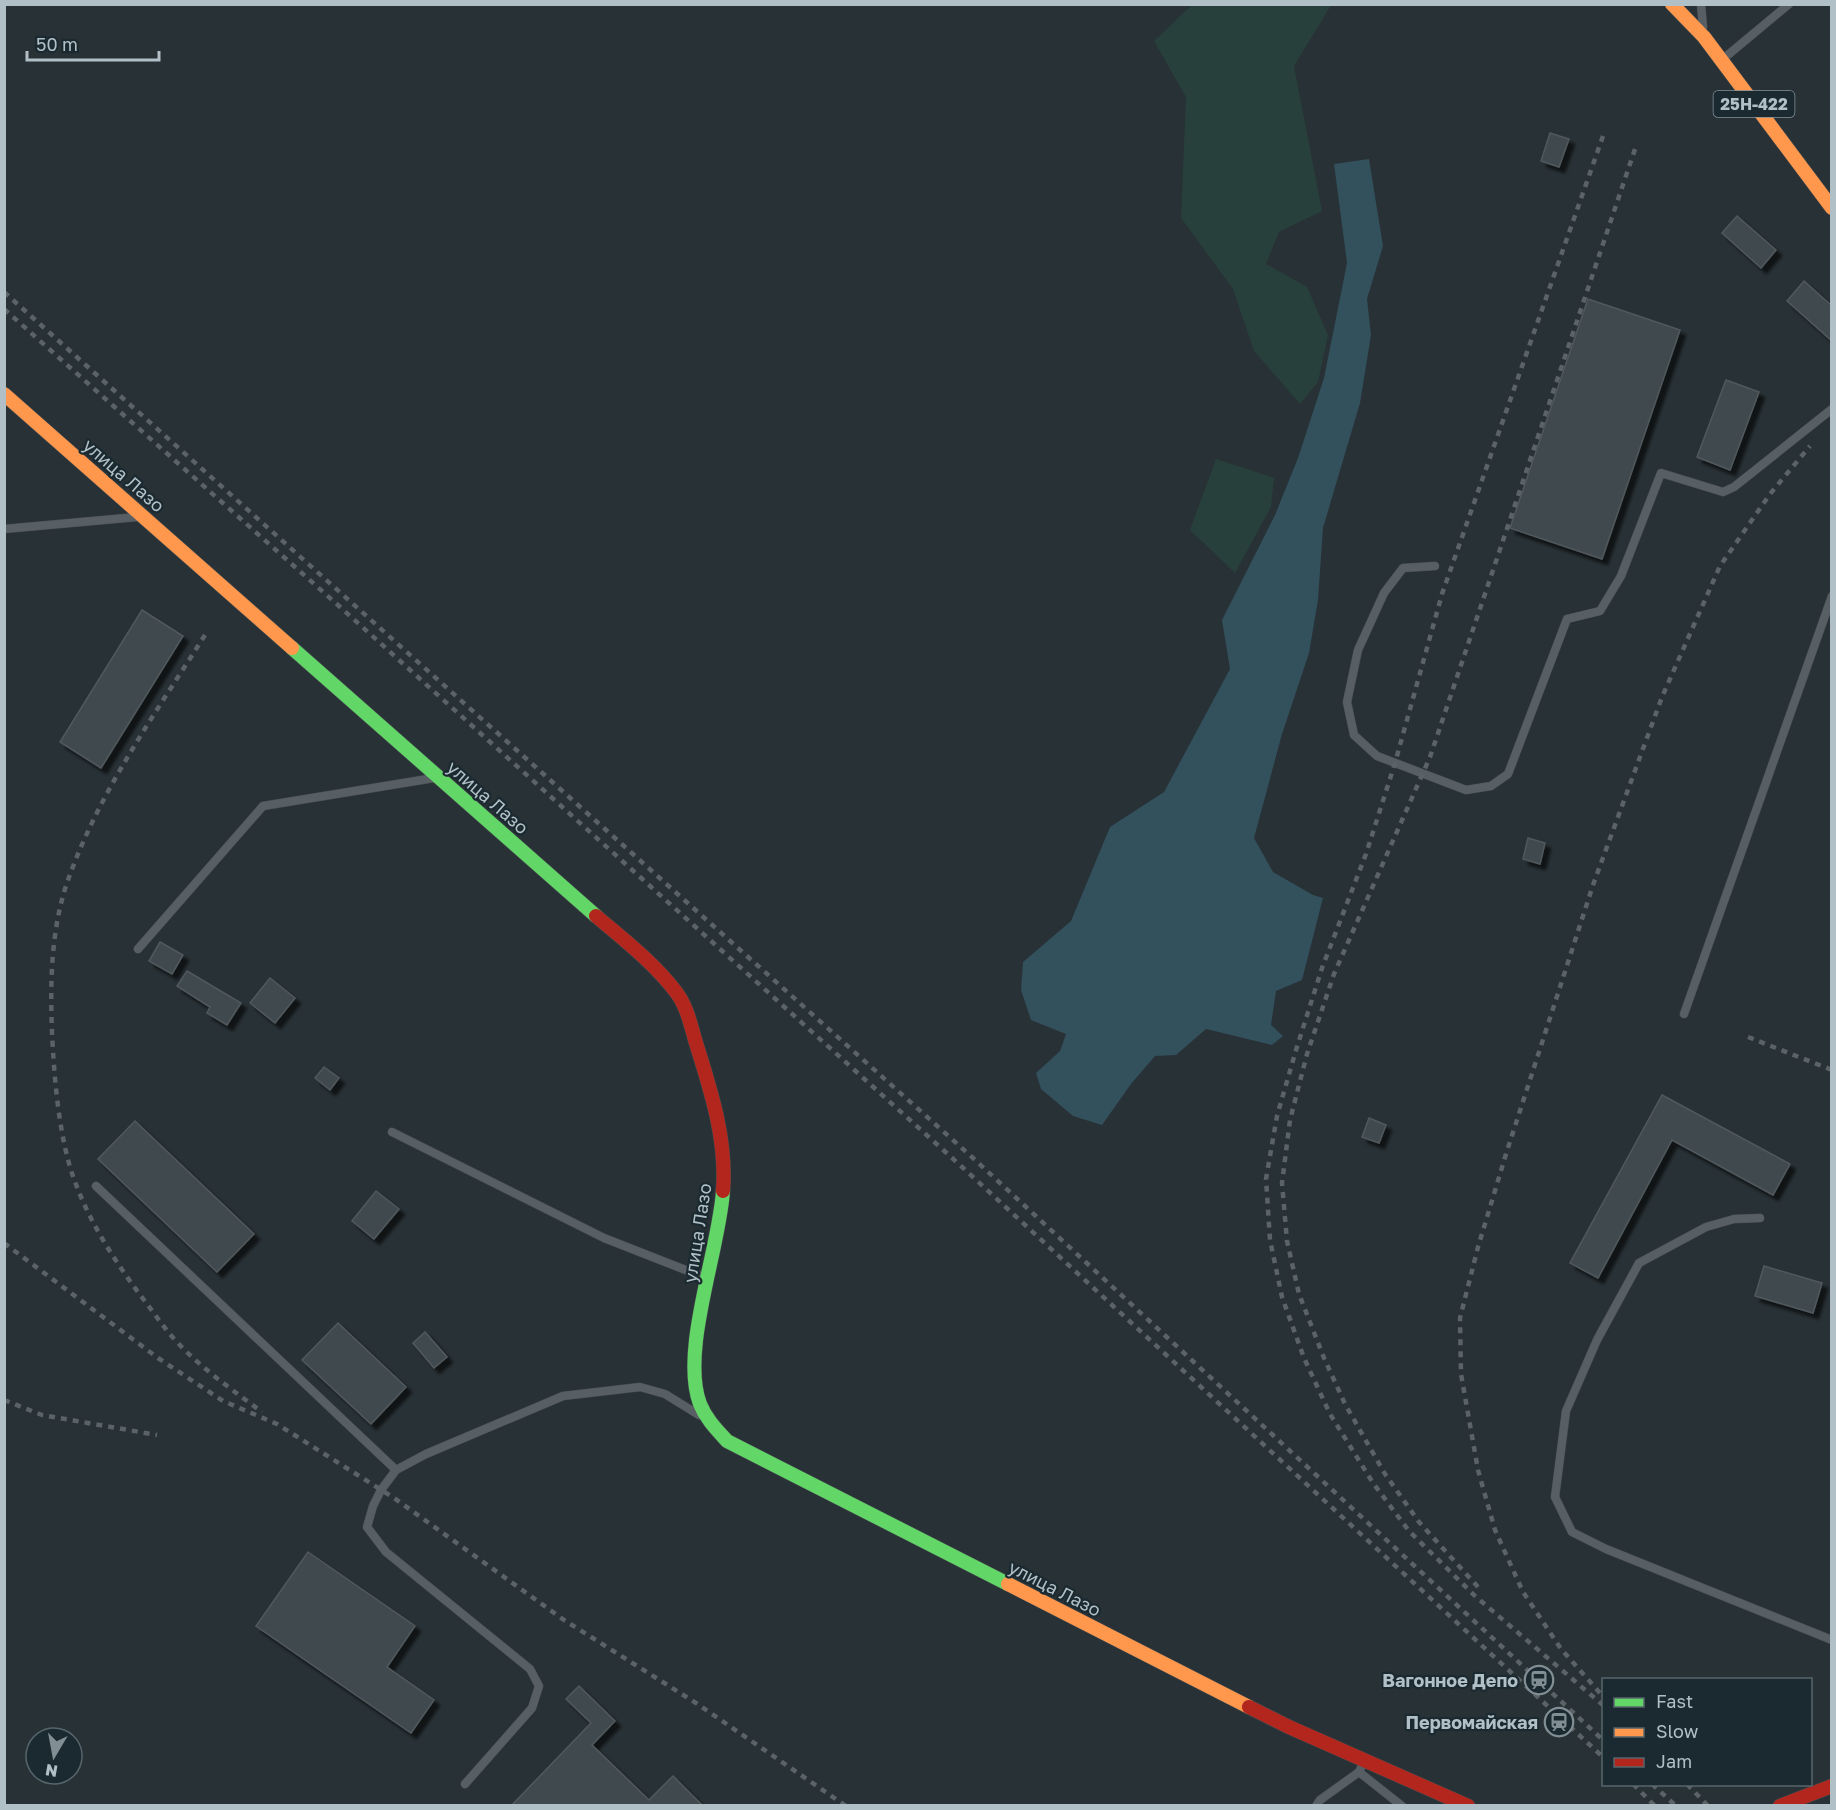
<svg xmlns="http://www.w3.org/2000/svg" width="1836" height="1810" font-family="'Golos Text',sans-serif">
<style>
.green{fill:#28403b}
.water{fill:#33505d}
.building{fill:#41494d;stroke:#50595d;stroke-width:1.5;filter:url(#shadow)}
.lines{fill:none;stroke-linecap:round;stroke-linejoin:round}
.lane-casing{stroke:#464d50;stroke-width:9}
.fast-casing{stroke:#464d50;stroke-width:15}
.slow-casing{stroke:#464d50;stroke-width:15}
.jam-casing{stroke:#464d50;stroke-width:15}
.lane{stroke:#585f64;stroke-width:8}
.fast{stroke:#63d668;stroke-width:14}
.slow{stroke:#ff974d;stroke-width:14}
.jam{stroke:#b3261e;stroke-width:14}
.rail{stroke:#5c6367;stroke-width:4.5;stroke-dasharray:6 6;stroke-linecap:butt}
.labels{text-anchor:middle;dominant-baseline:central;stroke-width:4.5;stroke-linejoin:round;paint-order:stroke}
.shield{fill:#1b2a30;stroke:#84939a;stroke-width:1.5}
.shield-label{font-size:16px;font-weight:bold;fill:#b1c0c7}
.street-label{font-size:18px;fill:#b1c0c7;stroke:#1b2a30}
.poi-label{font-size:18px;font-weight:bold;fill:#b1c0c7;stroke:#1b2a30;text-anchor:end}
</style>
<defs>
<filter id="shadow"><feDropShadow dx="5.5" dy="5.5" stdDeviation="1.5" flood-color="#0009"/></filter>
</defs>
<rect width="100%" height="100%" fill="#283135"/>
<g class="green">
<path d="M1329,5L1330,7L1294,66L1322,211L1279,232L1266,264L1307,287L1328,335L1318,382L1300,404L1254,351L1233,289L1181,218L1186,97L1154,41L1192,5Z"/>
<path d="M1216,459L1274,478L1271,507L1235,573L1190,530Z"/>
</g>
<path class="water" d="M1369,159L1383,246L1367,299L1371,335L1360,403L1323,528L1318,600L1309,653L1282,734L1254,838L1273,872L1313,895L1323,898L1302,980L1276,991L1271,1025L1283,1036L1272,1045L1206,1029L1176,1055L1155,1056L1131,1084L1102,1125L1073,1116L1041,1089L1036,1073L1060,1051L1066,1034L1031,1020L1021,990L1023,962L1071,921L1110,827L1164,792L1230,669L1222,620L1275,515L1298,458L1324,378L1347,263L1334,164Z"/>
<g class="building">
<path d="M1550,133L1569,139L1559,167L1541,161Z"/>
<path d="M1737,216L1776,250L1761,268L1722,233Z"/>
<path d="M1804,281L1832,306V341L1787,301Z"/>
<path d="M1588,299L1680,330L1602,559L1510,528Z"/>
<path d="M1726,380L1759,392L1730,470L1697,457Z"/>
<path d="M142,610L183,636L101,768L60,742Z"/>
<path d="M1528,838L1545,843L1540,864L1523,859Z"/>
<path d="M160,942L183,955L172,974L149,961Z"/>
<path d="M187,971L241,1003L227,1025L207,1013L210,1007L177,986Z"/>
<path d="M270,978L295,998L275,1023L250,1003Z"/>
<path d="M324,1067L339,1078L330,1090L315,1078Z"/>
<path d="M1662,1095L1790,1164L1773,1195L1672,1140L1598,1278L1570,1263Z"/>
<path d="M1369,1118L1386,1125L1379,1143L1362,1137Z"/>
<path d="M135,1121L254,1234L217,1272L98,1159Z"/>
<path d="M376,1191L399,1209L374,1239L352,1221Z"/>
<path d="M1764,1266L1822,1283L1813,1313L1755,1296Z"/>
<path d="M338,1323L406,1387L371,1424L302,1360Z"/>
<path d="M425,1332L447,1357L434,1368L413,1343Z"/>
<path d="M308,1552L415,1626L387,1667L434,1700L411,1733L256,1626Z"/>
<path d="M579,1686L615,1721L592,1745L649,1800L673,1776L703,1806H511L591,1723L566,1699Z"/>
</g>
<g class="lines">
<g class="lane-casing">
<g id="lane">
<path d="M1701,4L1703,27"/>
<path d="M1723,59L1789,4"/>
<path d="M4,529L137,517"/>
<path d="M1435,566L1403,568L1384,593L1358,650L1347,702L1354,735L1377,756L1466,790L1491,786L1508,774L1567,619L1600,611L1621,576L1661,473L1723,492L1734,487L1832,409"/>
<path d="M138,949L263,806L434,778"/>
<path d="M1684,1014L1832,596"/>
<path d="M392,1132L604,1238L706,1278"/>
<path d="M96,1186L396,1470"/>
<path d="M1760,1218L1734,1219L1706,1227L1639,1263L1597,1340L1566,1411L1555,1497L1572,1532L1606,1549L1832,1640"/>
<path d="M1359,1772L1402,1806"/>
<path d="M465,1784L532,1708L539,1686L530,1669L386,1552L367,1527L373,1506L381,1490L396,1470L426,1454L563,1396L640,1387L665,1394L699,1415"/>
<path d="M1316,1806L1320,1800L1359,1772L1364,1761"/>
</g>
</g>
<g class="fast-casing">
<g id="fast">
<path d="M292,648L596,916"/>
<path d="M723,1191C719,1251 680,1351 700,1404C706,1419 717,1430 727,1441L1008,1584"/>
</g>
</g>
<g class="slow-casing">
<g id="slow">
<path d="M1672,4L1704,37L1832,208"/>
<path d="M4,394L292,648"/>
<path d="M1008,1584L1249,1707"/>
</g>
</g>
<g class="jam-casing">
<g id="jam">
<path d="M596,916C623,939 654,963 676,992C687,1006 691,1026 696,1043C711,1091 727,1140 723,1191"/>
<path d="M1249,1707L1289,1727L1468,1806"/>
<path d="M1780,1806L1832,1786"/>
</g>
</g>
<use href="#lane" class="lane"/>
<use href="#fast" class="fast"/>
<use href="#slow" class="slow"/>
<use href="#jam" class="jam"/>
<g class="rail">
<path d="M1603,136L1442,594L1395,763L1366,854L1322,968L1296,1050L1277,1116L1266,1179L1270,1240L1282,1297L1304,1358L1330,1414L1373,1483L1409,1531L1475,1596L1604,1706"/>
<path d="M4,292L973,1158L1604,1741"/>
<path d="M4,309L339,606L961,1166L1604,1758"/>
<path d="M205,635C155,714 99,792 68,880C51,928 50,982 52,1032C54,1077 59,1138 74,1179C90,1224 116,1263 144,1300C155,1314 165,1330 178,1343C201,1368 235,1392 262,1412"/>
<path d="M1748,1037L1832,1070"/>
<path d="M4,1243L158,1358L223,1401L277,1424L394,1498L564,1620L696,1703L846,1806"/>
<path d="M4,1400L42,1415L157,1435"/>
<path d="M1478,1587L1419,1522L1385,1474L1345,1404L1324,1358L1299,1294L1287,1241L1282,1183L1290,1120L1307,1054L1334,974L1430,757L1635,149"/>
<path d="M1600,1693L1561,1649L1523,1592L1495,1530L1478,1470L1461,1374L1460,1318L1478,1247L1506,1154L1593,885L1662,697L1720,566L1770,494L1810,446"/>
<path d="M1633,1784L1655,1806"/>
<path d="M1652,1784L1676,1806"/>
<path d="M1687,1784L1708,1806"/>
</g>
</g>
<defs>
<g id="station-ring" transform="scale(1.5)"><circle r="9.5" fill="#1b2a30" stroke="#818e94" stroke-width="1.5"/><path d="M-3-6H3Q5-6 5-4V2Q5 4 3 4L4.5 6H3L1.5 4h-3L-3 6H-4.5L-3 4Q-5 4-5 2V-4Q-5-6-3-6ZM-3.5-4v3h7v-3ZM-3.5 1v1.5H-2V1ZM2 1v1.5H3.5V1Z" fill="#818e94"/></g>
</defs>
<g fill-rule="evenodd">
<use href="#station-ring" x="1539" y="1680"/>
<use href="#station-ring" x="1559" y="1722"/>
</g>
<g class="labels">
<rect class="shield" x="1713.5" y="91" width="81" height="26" rx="4.5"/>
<g class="shield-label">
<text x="1754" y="104">25Н-422</text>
</g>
<g class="street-label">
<text transform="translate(124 475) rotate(41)">улица Лазо</text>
<text transform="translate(488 797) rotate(41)">улица Лазо</text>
<text transform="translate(697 1233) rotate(-81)">улица Лазо</text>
<text transform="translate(1055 1588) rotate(27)">улица Лазо</text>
</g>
<g class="poi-label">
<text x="1518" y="1680">Вагонное Депо</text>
<text x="1538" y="1722">Первомайская</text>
</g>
</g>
<rect width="1836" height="1810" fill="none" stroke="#b1c0c7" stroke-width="12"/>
<rect x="1602" y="1678" width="210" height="108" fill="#1b2a30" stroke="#57666c" stroke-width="1.5"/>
<rect x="1614" y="1698" width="30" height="9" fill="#63d668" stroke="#57666c" stroke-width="1.5"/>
<text x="1656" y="1708" font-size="18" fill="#b1c0c7">Fast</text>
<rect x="1614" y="1728" width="30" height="9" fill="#ff974d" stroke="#57666c" stroke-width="1.5"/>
<text x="1656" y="1738" font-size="18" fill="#b1c0c7">Slow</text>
<rect x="1614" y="1758" width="30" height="9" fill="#b3261e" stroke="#57666c" stroke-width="1.5"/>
<text x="1656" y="1768" font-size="18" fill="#b1c0c7">Jam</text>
<g transform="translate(54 1756) rotate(190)"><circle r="28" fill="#1b2a30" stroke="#57666c" stroke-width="1.5"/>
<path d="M0-4.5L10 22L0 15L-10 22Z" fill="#818e94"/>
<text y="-9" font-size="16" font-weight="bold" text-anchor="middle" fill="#b1c0c7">N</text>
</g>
<path d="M27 51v9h132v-9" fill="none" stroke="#b1c0c7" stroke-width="3"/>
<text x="36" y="51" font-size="18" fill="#b1c0c7" stroke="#1b2a30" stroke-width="4.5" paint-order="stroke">50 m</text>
</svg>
